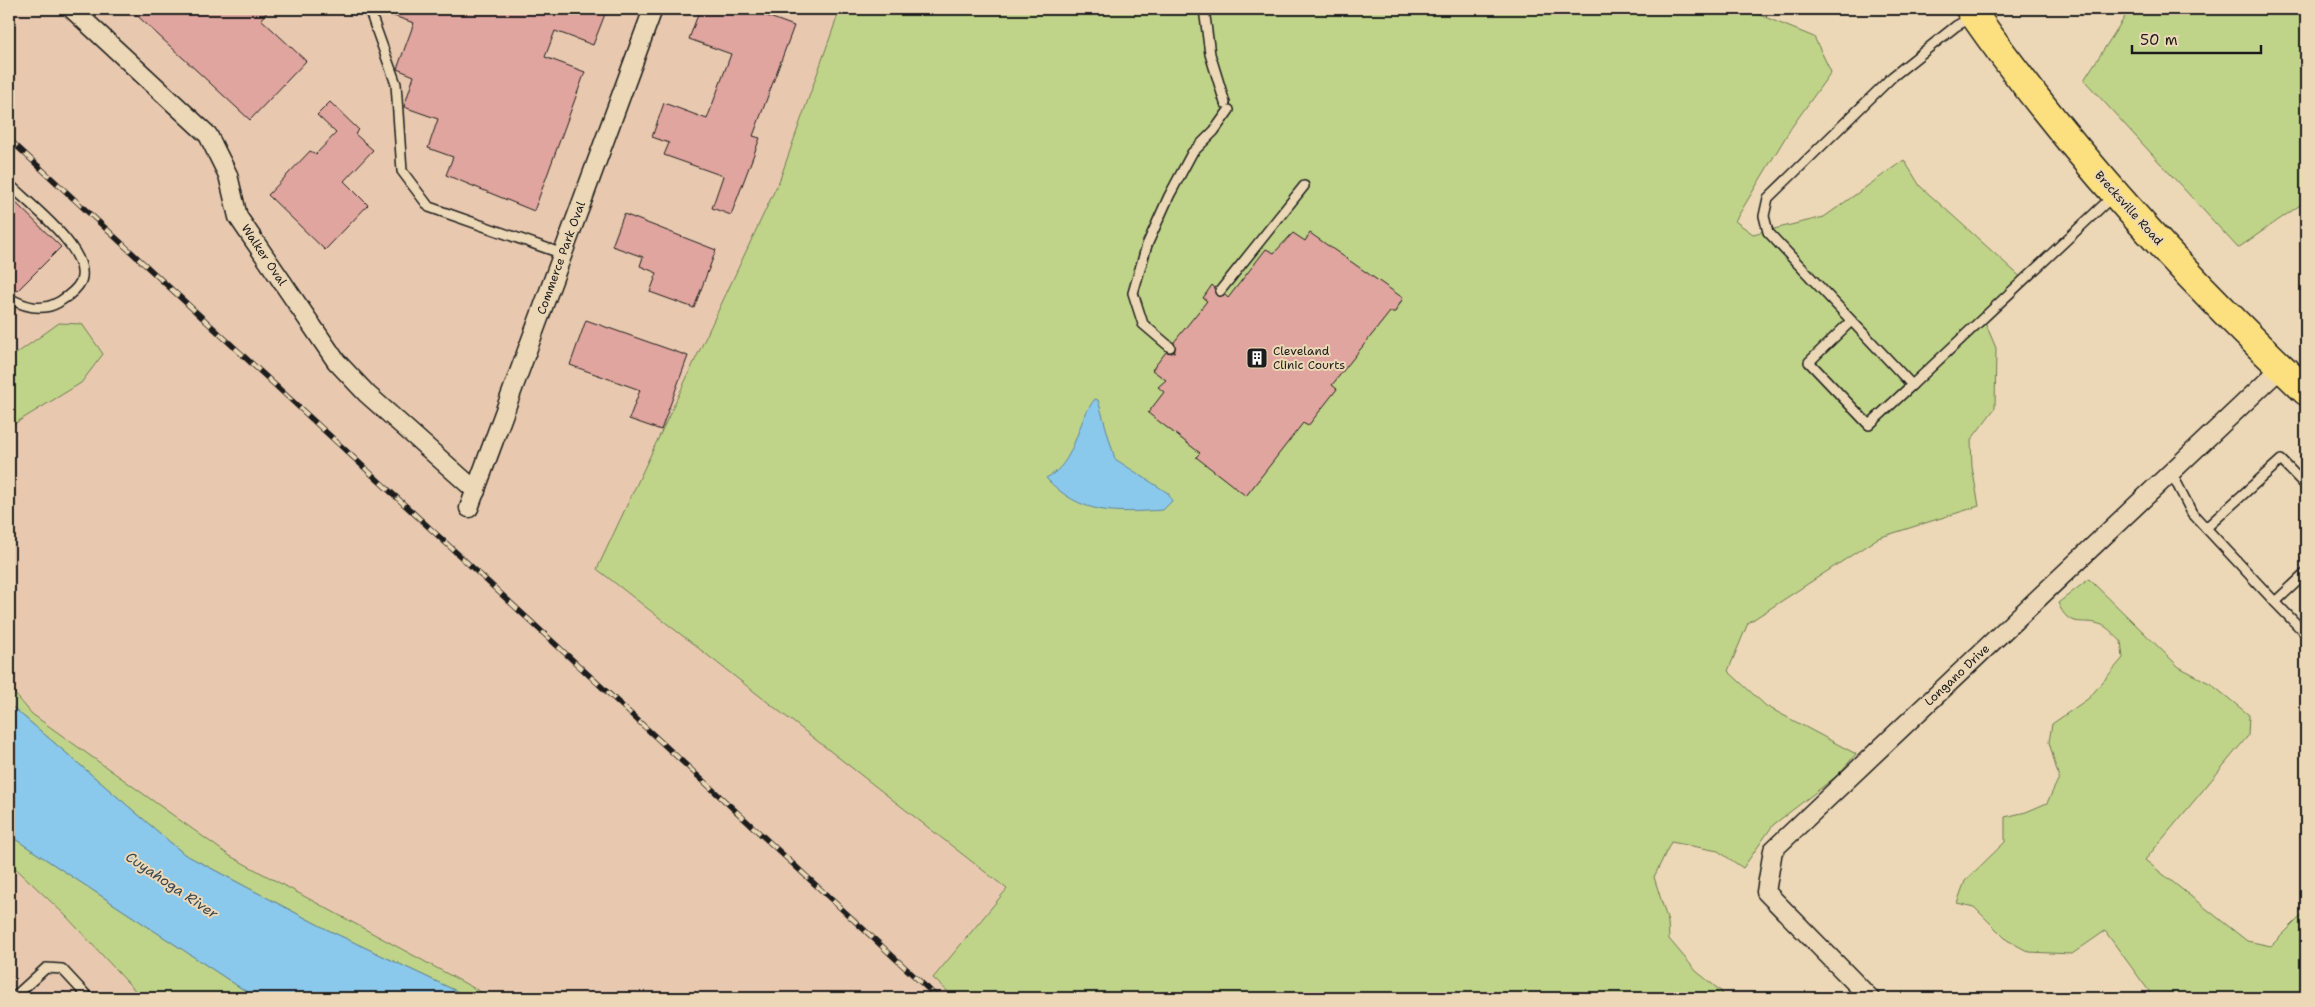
<svg xmlns="http://www.w3.org/2000/svg" width="2315" height="1007" font-family="'Shantell Sans',sans-serif">
<style>
.built{fill:#e8c9af}
.green{fill:#bfd489;stroke:#6e7852}
.water{fill:#8bc9ec;stroke:#5f8499}
.building{fill:#e0a59f;stroke:#1c1c1c}
.lines{fill:none;stroke-linecap:round;stroke-linejoin:round}
.service-casing{stroke:#1c1c1c;stroke-width:12}
.minor-casing{stroke:#1c1c1c;stroke-width:21}
.primary-casing{stroke:#1c1c1c;stroke-width:31}
.service{stroke:#ecd8b6;stroke-width:9}
.minor{stroke:#ecd8b6;stroke-width:18}
.primary{stroke:#fce080;stroke-width:28}
.rail-casing{stroke:#1c1c1c;stroke-width:5.5}
.rail{stroke:#ecd8b6;stroke-width:4;stroke-dasharray:11;stroke-linecap:butt}
.labels{text-anchor:middle;dominant-baseline:central;stroke-width:4;stroke-linejoin:round;paint-order:stroke}
.street-label{font-size:12px;fill:#1c1c1c;stroke:#ecd8b6}
.poi-label{font-size:12px;fill:#1c1c1c;stroke:#ecd8b6;text-anchor:start}
.water-label{font-size:14px;font-style:italic;fill:#384750;stroke:#ecd8b6}
</style>
<rect width="100%" height="100%" fill="#ecd8b6"/>
<filter id="ink" filterUnits="userSpaceOnUse"><feTurbulence type="fractalNoise" baseFrequency=".02" numOctaves="2"/><feDisplacementMap in="SourceGraphic" scale="10" xChannelSelector="R" yChannelSelector="G"/><feConvolveMatrix kernelMatrix="1 2 1 2 8 2 1 2 1" color-interpolation-filters="sRGB"/></filter>
<g filter="url(#ink)">
<g class="built">
<path d="M9,9H840L780,179L597,569L1007,889L933,978L955,998H492L230,856L32,714L9,687Z"/>
<path d="M9,862L65,915L142,998H9Z"/>
</g>
<g class="green">
<path d="M840,9H1745L1814,37L1831,72L1791,128L1735,221L1753,234L1824,217L1904,160L1920,186L2025,281L1985,322L1996,348L1995,408L1971,440L1972,467L1979,506L1878,538L1748,623L1728,671L1766,706L1856,754L1838,775L1773,825L1743,868L1718,851L1671,842L1654,877L1668,922L1669,939L1696,971L1722,992L1723,998H955L933,978L1007,889L597,569L780,179Z"/>
<path d="M2130,9H2306V201L2238,248L2084,80Z"/>
<path d="M59,323L82,324L103,354L81,383L9,427V359Z"/>
<path d="M2089,579L2179,667L2211,684L2249,715L2248,736L2145,860L2247,941L2271,946L2306,911V998H2154L2105,931L2072,954L2029,952L2007,940L1974,907L1957,903L1965,881L2005,842V817L2026,812L2047,803L2059,778L2049,742L2052,724L2089,698L2123,658L2121,641C2115,636 2109,628 2102,625C2082,617 2070,631 2058,603Z"/>
<path d="M9,687L32,714L230,856L492,998H471L328,930L184,854L9,704Z"/>
<path d="M9,835L256,998H142L65,915L9,862Z"/>
</g>
<g class="water">
<path d="M1095,399L1098,400L1115,459L1168,493L1172,501L1163,510C1116,513 1081,516 1046,478C1077,463 1075,423 1095,399Z"/>
<path d="M9,704L184,854L328,930L471,998H256L9,835Z"/>
</g>
<g class="building">
<path d="M130,9H270L261,19L306,61L250,120Z"/>
<path d="M380,9H607L593,45L555,31L545,57L585,72L534,211L446,175L453,157L428,148L438,119L404,107L414,76L397,69L414,23L379,11Z"/>
<path d="M700,9H748L794,26L753,136L760,138L731,215L712,208L723,176L664,155L669,143L652,137L664,103L707,119L731,54L689,39Z"/>
<path d="M330,102L359,130L355,134L373,150L344,181L368,205L325,250L268,195L310,151L316,154L336,133L317,115Z"/>
<path d="M9,196L61,247L17,291L9,283Z"/>
<path d="M624,214L716,250L694,308L650,292L657,273L640,266L643,257L612,246Z"/>
<path d="M1293,233L1305,241L1310,233L1403,298L1395,312H1390L1332,385L1337,389L1308,426L1303,423L1246,496L1196,457L1200,453L1148,413L1164,392L1158,387L1166,380L1152,370L1166,352L1172,353L1175,351L1174,342L1207,301L1203,298L1212,285L1215,288L1217,296L1225,295L1228,298L1266,249L1274,253Z"/>
<path d="M586,320L688,356L661,430L629,419L640,390L570,365Z"/>
</g>
<g class="lines">
<g class="service-casing">
<g id="service">
<path d="M369,9L396,84L402,171L429,207L563,254"/>
<path d="M1204,9L1210,54L1225,103"/>
<path d="M1972,17L1956,26L1892,77L1768,198L1764,216L1768,232L1912,385L2113,196"/>
<path d="M9,184C28,203 92,251 81,281C77,290 67,297 59,302C42,312 25,307 9,298"/>
<path d="M1220,291L1304,186"/>
<path d="M1850,322L1809,362L1869,425L1912,385"/>
<path d="M1170,347L1143,324L1133,293L1147,245L1169,196L1192,153L1214,131L1229,110"/>
<path d="M2171,472L2192,513L2206,528"/>
<path d="M2306,486L2281,460L2206,528L2275,602L2306,573"/>
<path d="M2275,602L2306,634"/>
<path d="M13,998L46,968L62,969L89,998"/>
</g>
</g>
<g class="minor-casing">
<g id="minor">
<path d="M72,9L208,135L228,175L238,217L336,361L367,394L476,491"/>
<path d="M469,508L653,9"/>
<path d="M1870,998L1766,892L1773,850L2281,368"/>
</g>
</g>
<g class="primary-casing">
<path id="primary" d="M1970,9C2067,148 2183,275 2306,391"/>
</g>
<use href="#service" class="service"/>
<use href="#minor" class="minor"/>
<use href="#primary" class="primary"/>
<g class="rail-casing">
<path id="rail" d="M9,139L938,998"/>
</g>
<use href="#rail" class="rail"/>
</g>
</g>
<defs>
<g id="building-square" transform="scale(1.125)"><rect x="-9" y="-9" width="18" height="18" rx="4" fill="#1c1c1c" stroke="#ecd8b6"/><path d="M-4-6H4V6H1V3H-1V6H-4ZM-2.5-4.3h1.7v1.8h-1.7ZM.8-4.3h1.7v1.8H.8ZM-2.5-1h1.7V.8h-1.7ZM.8-1h1.7V.8H.8Z" fill="#fff"/></g>
</defs>
<g fill-rule="evenodd">
<use href="#building-square" x="1257" y="358"/>
</g>
<g class="labels">
<g class="street-label">
<text transform="translate(2129 208) rotate(48)">Brecksville Road</text>
<text transform="translate(264 255) rotate(56)">Walker Oval</text>
<text transform="translate(561 258) rotate(-70)">Commerce Park Oval</text>
<text transform="translate(1957 675) rotate(-43)">Longano Drive</text>
</g>
<g class="poi-label">
<text x="1273" y="351">Cleveland<tspan x="1273" dy="14">Clinic Courts</tspan></text>
</g>
<g class="water-label">
<text transform="translate(172 885) rotate(34)">Cuyahoga River</text>
</g>
</g>
<rect width="2315" height="1007" fill="none" stroke="#ecd8b6" stroke-width="30"/>
<rect x="15" y="15" width="2285" height="977" fill="none" stroke="#1c1c1c" stroke-width="2" filter="url(#ink)"/>
<path d="M2132 45v8h129v-8" fill="none" stroke="#1c1c1c" stroke-width="2.5"/>
<text x="2140" y="45" font-size="15" fill="#1c1c1c" stroke="#ecd8b6" stroke-width="4" paint-order="stroke">50 m</text>
</svg>
